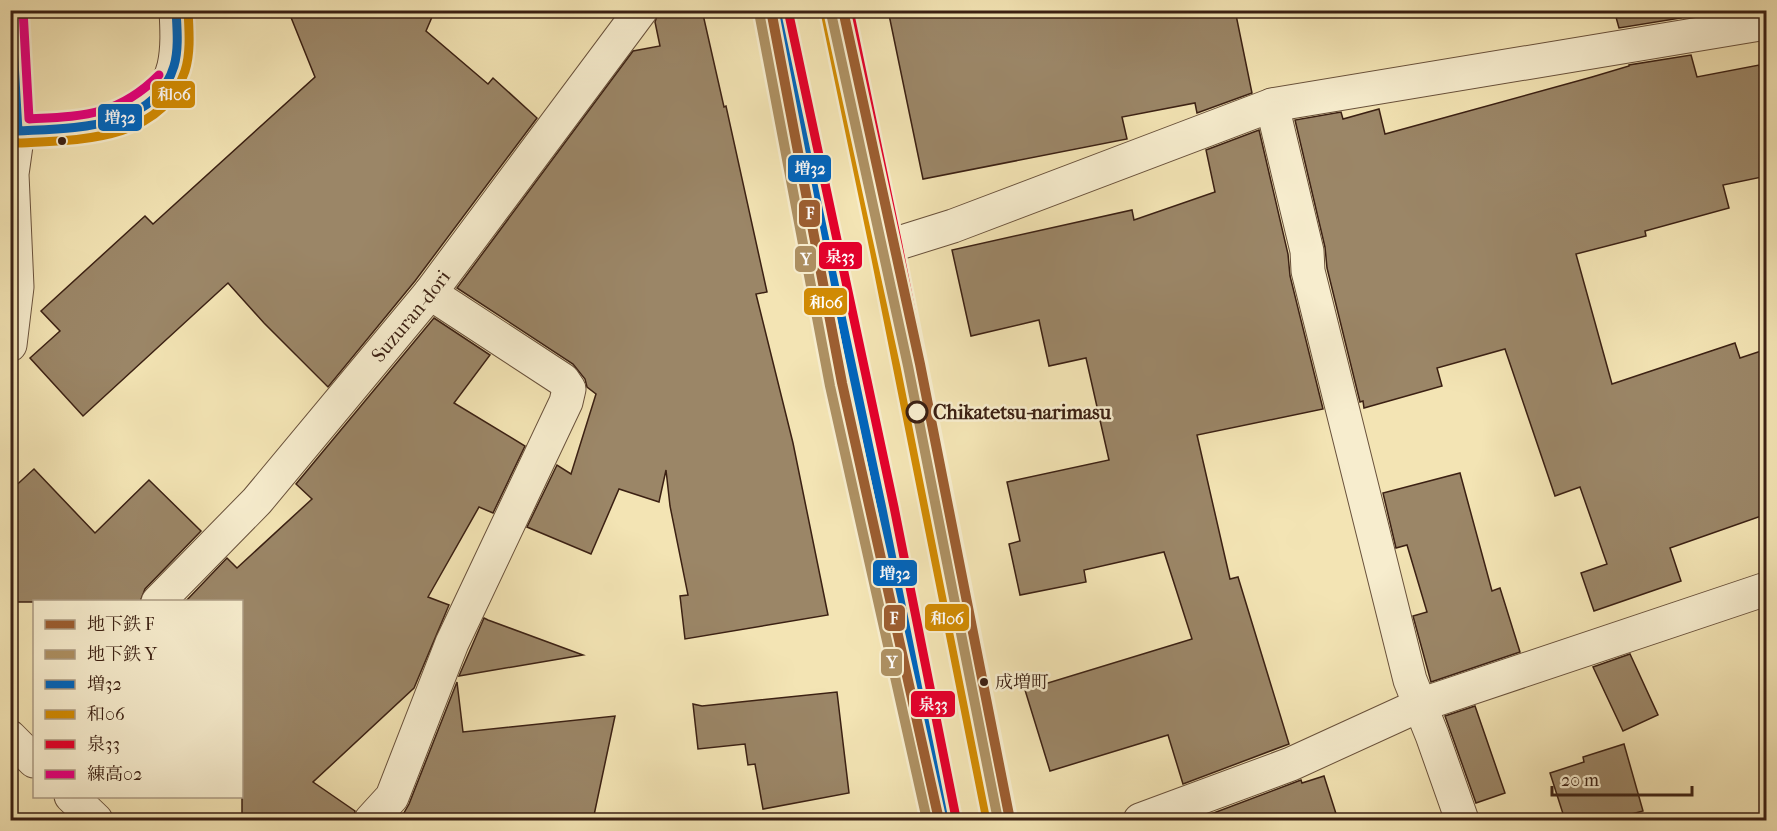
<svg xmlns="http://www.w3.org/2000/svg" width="1777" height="831" font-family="'IM FELL French Canon','Noto Serif JP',serif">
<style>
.building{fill:#9b8667;stroke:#3b2013;stroke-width:1.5}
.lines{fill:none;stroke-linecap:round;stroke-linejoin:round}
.minor-casing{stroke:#69513b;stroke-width:35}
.highway-casing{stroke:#3b2013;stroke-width:35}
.minor{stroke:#f7edce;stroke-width:33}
.highway{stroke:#f3e4b4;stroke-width:33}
.bus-1-casing{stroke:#f7edce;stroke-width:14}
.bus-2-casing{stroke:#f7edce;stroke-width:14}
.bus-3-casing{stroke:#f7edce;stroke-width:14}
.bus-4-casing{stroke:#f7edce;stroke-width:14}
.bus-1{stroke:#0065bd;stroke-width:9}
.bus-2{stroke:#d18b04;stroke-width:9}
.bus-3{stroke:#e4002b;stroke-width:9}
.bus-4{stroke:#e5007d;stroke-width:9}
.metro-1-casing{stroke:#f7edce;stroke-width:15}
.metro-2-casing{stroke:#f7edce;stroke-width:15}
.metro-1{stroke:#9c5e31;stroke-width:10}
.metro-2{stroke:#ad9062;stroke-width:10}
.bus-dot{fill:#3b2013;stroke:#f7edce;stroke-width:2}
.stop-dot{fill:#f7edce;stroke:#3b2013;stroke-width:3}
.labels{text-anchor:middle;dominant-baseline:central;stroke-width:5;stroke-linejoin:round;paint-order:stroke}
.bus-label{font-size:18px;fill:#3b2013;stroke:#f7edce;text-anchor:start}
.street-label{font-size:20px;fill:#3b2013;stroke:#f7edce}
.stop-label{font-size:20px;font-weight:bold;fill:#3b2013;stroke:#f7edce;text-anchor:start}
.line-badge{stroke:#f7edce;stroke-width:2}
.badge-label{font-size:16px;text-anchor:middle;font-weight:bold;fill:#fff}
</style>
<rect width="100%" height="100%" fill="#f3e4b4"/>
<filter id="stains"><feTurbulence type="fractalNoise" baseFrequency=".00333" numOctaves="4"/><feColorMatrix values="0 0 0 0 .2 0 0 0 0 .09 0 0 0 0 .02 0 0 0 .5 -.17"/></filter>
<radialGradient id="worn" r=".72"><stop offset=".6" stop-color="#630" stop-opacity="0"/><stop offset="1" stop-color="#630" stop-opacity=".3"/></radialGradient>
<g class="building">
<path d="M288,10H435L426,31L488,84L493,78L537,118L415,281L328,387L264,323L228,283L83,416L30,358L60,331L41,311L145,216L153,224L315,77Z"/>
<path d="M659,10H702L724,107L726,106L767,292L756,294L793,443L828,615L685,639L680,596L688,595L670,506L666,470L659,502L619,489L591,554L527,527L557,465L571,474L596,394L587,387L585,379L573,364L457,288L633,51L660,46L655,22Z"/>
<path d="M888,10H1235L1252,93L1197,113L1195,103L1122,117L1127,139L923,179Z"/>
<path d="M1614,10H1679L1681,18L1619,28Z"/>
<path d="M1691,55L1697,77L1759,65L1767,99V176L1723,185L1729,208L1645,231L1646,236L1576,254L1612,384L1735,343L1740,358L1767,349V514L1670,548L1681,581L1594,611L1581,573L1607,564L1580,487L1555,496L1505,349L1437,368L1442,386L1364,408L1363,401L1360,402L1327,268L1325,247L1295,120L1341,112L1343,119L1379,109L1385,134L1592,77L1629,66V65Z"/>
<path d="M1259,130L1288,254L1290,276L1323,409L1197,435L1230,579L1238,577L1289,744L1183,784L1168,735L1050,771L1025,690L1192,639L1164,552L1084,570L1086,582L1020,595L1009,544L1020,541L1007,482L1109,460L1086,358L1049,366L1039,320L971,336L952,250L1132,210L1134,220L1215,192L1206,150Z"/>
<path d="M434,318L490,355L454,403L525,446L493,513L479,507L428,597L449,605L414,688L313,782L355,811L353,820H242V602H185L227,558L237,568L312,499L296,484Z"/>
<path d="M34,469L95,533L149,480L201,531L145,589L140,602H10V491Z"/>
<path d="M1460,473L1492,591L1500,588L1520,652L1431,682L1413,616L1427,612L1407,545L1396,548L1383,493Z"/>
<path d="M484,618L488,620L583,655L459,676Z"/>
<path d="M1630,654L1658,715L1623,731L1593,667Z"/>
<path d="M457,682L463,732L615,716L593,820H400L409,804Z"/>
<path d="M837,692L849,793L763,809L755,764L748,765L745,744L698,749L693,704L702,706Z"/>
<path d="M1475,706L1505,793L1476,803L1445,716Z"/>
<path d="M1624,744L1643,811L1609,820H1565L1550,773L1584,762L1583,757Z"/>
<path d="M1324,776L1338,820H1195L1301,780L1302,783Z"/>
</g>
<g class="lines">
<g class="minor-casing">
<g id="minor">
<path d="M11,10L18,131C68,128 160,130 174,66C178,48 177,29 176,10"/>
<path d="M1272,105L1307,251L1308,271L1410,680L1432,735L1462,820"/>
<path d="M886,247L953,226L1272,105L1766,23"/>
<path d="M10,345L17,287L12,174L18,131"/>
<path id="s1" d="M158,602L257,501L430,293L641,10"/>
<path d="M10,737L34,761"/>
<path d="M71,796L96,820"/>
<path d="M371,820L392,797L452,643L566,402L569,389L563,380L430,293"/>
<path d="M1140,820L1291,764L1420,705L1766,589"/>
</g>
</g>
<g class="highway-casing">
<g id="highway">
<path d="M776,10L882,509L944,820"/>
<path d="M837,10L886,247L999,820"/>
</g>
</g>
<use href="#minor" class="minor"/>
<use href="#highway" class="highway"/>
<g class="bus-1-casing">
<g id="bus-1">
<path d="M11,10L18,131C72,128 155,130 174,66C179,49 177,28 176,10"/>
<path d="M776,10L882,509L944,820"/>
<path d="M837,10L886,247L999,820"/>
</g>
</g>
<g class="bus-2-casing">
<g id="bus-2">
<path d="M764,12L870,511L932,820"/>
<path d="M825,12L874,249L987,820"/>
<path d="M10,140L19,143C80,140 162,141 185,71C191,52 189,30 188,10"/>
</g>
</g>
<g class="bus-3-casing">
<g id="bus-3">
<path d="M788,10L894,507L956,818"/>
<path d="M849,10L898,245L1011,818"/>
</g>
</g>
<g class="bus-4-casing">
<path id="bus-4" d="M23,10L29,119C84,116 118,116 159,75"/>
</g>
<use href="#bus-1" class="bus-1"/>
<use href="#bus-2" class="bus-2"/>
<use href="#bus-3" class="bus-3"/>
<use href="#bus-4" class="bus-4"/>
<g class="metro-1-casing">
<g id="metro-1">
<path d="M771,10L842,383L939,820"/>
<path d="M843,10L920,364L1010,820"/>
</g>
</g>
<g class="metro-2-casing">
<g id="metro-2">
<path d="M759,12L830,386L927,820"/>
<path d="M831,13L908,366L998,820"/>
</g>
</g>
<use href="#metro-1" class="metro-1"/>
<use href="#metro-2" class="metro-2"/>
</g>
<g class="bus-dot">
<circle cx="62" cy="141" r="5"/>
<circle cx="984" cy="682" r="5"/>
</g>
<circle class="stop-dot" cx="917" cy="412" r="10"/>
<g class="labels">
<g class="bus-label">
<text x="995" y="682">成増町</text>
</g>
<g class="street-label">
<text stroke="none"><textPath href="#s1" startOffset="382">Suzuran-dori</textPath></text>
</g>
<g class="stop-label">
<text x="933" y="412">Chikatetsu-narimasu</text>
</g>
</g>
<g class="line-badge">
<rect x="151" y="80" width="45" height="29" rx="6" fill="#d18b04"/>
<rect x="97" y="103" width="46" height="29" rx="6" fill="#0065bd"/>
<rect x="787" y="154" width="45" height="29" rx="6" fill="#0065bd"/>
<rect x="798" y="199" width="23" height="29" rx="6" fill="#9c5e31"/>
<rect x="818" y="241" width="45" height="29" rx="6" fill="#e4002b"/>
<rect x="794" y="245" width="23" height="28" rx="6" fill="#ad9062"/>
<rect x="803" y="287" width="45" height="29" rx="6" fill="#d18b04"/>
<rect x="872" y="559" width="46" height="28" rx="6" fill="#0065bd"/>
<rect x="924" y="603" width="46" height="29" rx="6" fill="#d18b04"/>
<rect x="883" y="604" width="23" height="28" rx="6" fill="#9c5e31"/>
<rect x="880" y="648" width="23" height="29" rx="6" fill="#ad9062"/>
<rect x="910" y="690" width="46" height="28" rx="6" fill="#e4002b"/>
</g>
<g class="badge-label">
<text x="174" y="100">和06</text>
<text x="120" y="123">増32</text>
<text x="810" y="174">増32</text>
<text x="810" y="219">F</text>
<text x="840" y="262">泉33</text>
<text x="806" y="265">Y</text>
<text x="826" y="308">和06</text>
<text x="895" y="579">増32</text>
<text x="947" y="624">和06</text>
<text x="894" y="624">F</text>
<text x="892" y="668">Y</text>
<text x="933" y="710">泉33</text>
</g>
<rect width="1777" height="831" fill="none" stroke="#f3e4b4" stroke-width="36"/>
<rect x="12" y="12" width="1753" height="807" fill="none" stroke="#3b2013" stroke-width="3"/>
<rect x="18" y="18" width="1741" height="795" fill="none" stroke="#3b2013" stroke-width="1.5"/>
<rect x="33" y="600" width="210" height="198" fill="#f7edce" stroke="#ac9b83" stroke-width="1.5"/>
<rect x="45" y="620" width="30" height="9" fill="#9c5e31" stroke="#ac9b83" stroke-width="1.5"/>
<text x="87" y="630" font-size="18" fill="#3b2013">地下鉄 F</text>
<rect x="45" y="650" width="30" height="9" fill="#ad9062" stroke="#ac9b83" stroke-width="1.5"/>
<text x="87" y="660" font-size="18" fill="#3b2013">地下鉄 Y</text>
<rect x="45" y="680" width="30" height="9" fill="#0065bd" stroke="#ac9b83" stroke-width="1.5"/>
<text x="87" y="690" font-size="18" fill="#3b2013">増32</text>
<rect x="45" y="710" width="30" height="9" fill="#d18b04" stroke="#ac9b83" stroke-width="1.5"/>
<text x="87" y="720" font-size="18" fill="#3b2013">和06</text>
<rect x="45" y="740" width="30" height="9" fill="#e4002b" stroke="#ac9b83" stroke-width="1.5"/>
<text x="87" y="750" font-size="18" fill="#3b2013">泉33</text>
<rect x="45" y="770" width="30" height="9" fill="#e5007d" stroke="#ac9b83" stroke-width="1.5"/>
<text x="87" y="780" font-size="18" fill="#3b2013">練高02</text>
<path d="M1552 786v9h140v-9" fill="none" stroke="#3b2013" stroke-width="3"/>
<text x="1561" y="786" font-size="18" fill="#3b2013" stroke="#f7edce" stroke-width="4.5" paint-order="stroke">20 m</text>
<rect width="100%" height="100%" filter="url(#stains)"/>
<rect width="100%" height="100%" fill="url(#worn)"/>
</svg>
